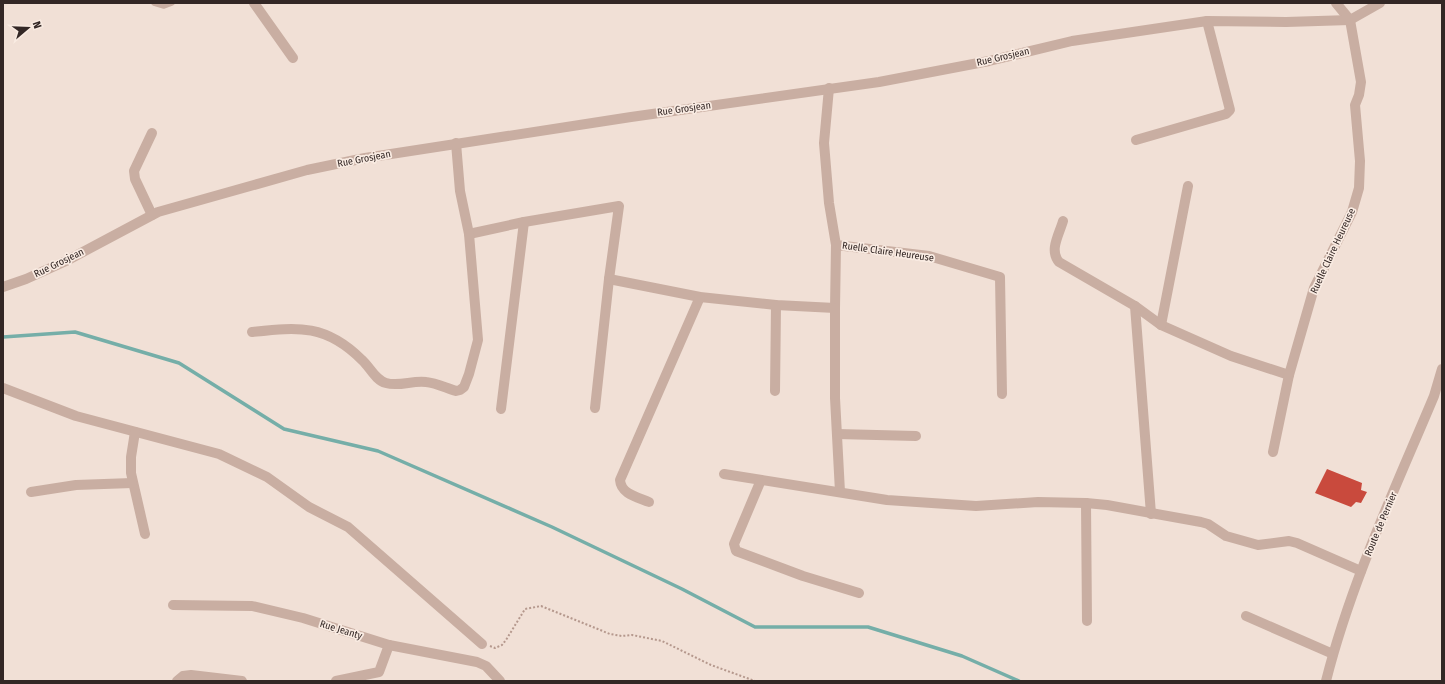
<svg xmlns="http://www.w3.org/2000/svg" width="1445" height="684" font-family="'Fira Sans Condensed',sans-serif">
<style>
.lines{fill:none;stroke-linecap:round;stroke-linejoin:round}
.stream{stroke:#75aea8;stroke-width:3.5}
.building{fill:#c94a3d}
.path{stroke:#b5988d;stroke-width:2;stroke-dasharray:2 2;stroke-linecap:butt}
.service{stroke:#c9aea2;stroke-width:5.5}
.minor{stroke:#c9aea2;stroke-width:10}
.tertiary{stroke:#c9aea2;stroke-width:10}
.labels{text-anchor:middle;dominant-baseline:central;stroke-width:3.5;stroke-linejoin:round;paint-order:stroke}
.street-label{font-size:10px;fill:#332725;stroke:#f9ebe2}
</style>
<rect width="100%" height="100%" fill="#f1e0d6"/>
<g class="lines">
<path class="stream" d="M3,337L75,332L179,363L284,429L378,451L552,527L682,589L755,627H868L962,656L1019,681"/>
</g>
<path class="building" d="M1327,469L1362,483L1361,490L1367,492L1361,503L1356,502L1351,507L1315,493Z"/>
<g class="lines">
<path class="path" d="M490,646L495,648L502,645L506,640L525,609L541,606L610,634L622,636L632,635L662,641L711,665L755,681"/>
<path class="service" d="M154,3L164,6L172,3"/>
<g class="minor">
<path d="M254,3L293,58"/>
<path d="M829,88L824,143L829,203L836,245L929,256L1000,277L1002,394"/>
<path d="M152,133L134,171L135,179L152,215"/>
<path d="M1136,140L1226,114L1230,110L1207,21"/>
<path d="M456,143L460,191L469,234L524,222L619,206L609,279L595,408"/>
<path d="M1063,221C1059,235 1049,250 1059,262L1135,306L1161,325L1231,356L1289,375L1314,288L1352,212L1359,188L1360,161L1355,105L1359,95L1361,82L1350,20L1336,3"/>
<path d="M609,279L700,297L776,305L835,308L836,245"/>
<path d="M3,287L26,279L66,261L158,212L307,170L365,158L631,117L879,82L989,61L1072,41L1207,21L1286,22L1350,20L1380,3"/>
<path d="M1135,306L1151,514"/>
<path d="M835,308V398L840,492"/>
<path d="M1161,325L1188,186"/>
<path d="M252,332C299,327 326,324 362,360C370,367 375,380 386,383C399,387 413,380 426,382C436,383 446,388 456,391L460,390L464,387L469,374L478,340L469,234"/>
<path d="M3,388L76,416L219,454L267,477L309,507L348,527L482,644"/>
<path d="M775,391L776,305"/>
<path d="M501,409L524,222"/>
<path d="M135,432L131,457V473L145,534"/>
<path d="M837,434L916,436"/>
<path d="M1273,452L1289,375"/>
<path d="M724,474L887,500L976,506L1038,502L1086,503L1107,505L1201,522L1208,524L1226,536L1258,545L1289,541L1297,543L1361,571"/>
<path d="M761,480L734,544L736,551L803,576L859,593"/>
<path d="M31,492L76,485L132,483"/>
<path d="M649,502C637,497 621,494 620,480L700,297"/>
<path d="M1086,503L1087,621"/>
<path d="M173,605L252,606L303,618L389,645L477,662L486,666L500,681"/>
<path d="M1246,616L1333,654"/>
<path d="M177,681L183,676L191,675L242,681"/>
<path d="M336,681L379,672L389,645"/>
</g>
<path class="tertiary" d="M1326,681C1351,582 1395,489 1434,396L1442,369"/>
</g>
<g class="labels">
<g class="street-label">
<text transform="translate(1003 57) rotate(-13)">Rue Grosjean</text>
<text transform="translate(684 109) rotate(-8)">Rue Grosjean</text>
<text transform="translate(364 159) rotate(-11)">Rue Grosjean</text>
<text transform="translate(1333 251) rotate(-65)">Ruelle Claire Heureuse</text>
<text transform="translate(888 252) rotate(8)">Ruelle Claire Heureuse</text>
<text transform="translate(59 263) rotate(-26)">Rue Grosjean</text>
<text transform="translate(1381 524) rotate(-67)">Route de Pernier</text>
<text transform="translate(341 630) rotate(17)">Rue Jeanty</text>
</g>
</g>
<rect width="1445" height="684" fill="none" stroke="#332725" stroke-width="8"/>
<g transform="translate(28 28) rotate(71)" stroke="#f9ebe2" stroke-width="3" paint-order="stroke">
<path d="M0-3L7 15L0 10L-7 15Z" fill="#332725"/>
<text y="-6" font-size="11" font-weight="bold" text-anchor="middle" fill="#332725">N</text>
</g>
</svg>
